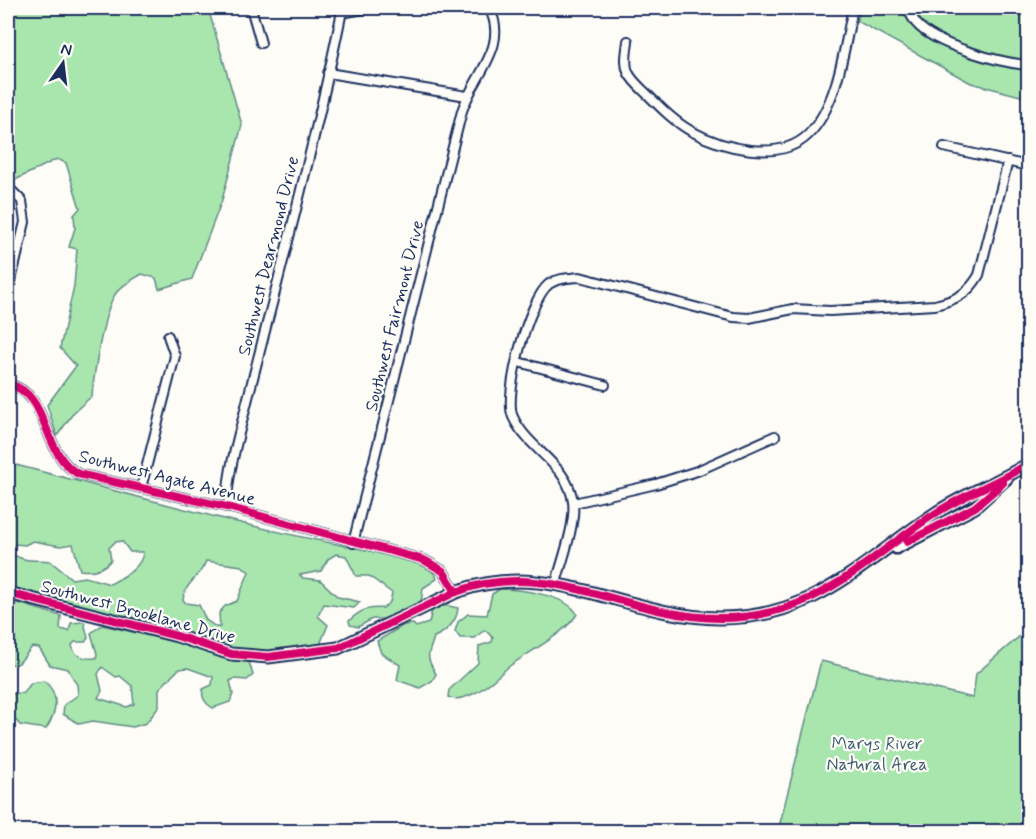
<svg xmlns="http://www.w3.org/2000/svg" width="1036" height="839" font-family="Mynerve,sans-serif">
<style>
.green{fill:#a8e6ae;stroke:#628a86;stroke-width:1.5;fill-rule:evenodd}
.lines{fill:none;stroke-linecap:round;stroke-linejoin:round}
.street-casing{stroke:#1b2f5e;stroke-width:12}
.secondary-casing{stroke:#1b2f5e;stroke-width:15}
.street{stroke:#fdfcf7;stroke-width:8}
.secondary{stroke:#fdfcf7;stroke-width:10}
.cycleway-casing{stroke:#fdfcf7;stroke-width:11}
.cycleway{stroke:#d6006c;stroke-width:8}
.labels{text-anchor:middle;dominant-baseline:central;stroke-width:4.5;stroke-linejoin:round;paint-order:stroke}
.street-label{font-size:18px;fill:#1b2f5e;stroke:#fdfcf7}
.park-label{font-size:18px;fill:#3e5d72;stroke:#fdfcf7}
</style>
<rect width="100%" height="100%" fill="#fdfcf7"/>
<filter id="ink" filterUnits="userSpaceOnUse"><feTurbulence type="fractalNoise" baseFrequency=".0167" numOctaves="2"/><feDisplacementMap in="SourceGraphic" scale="12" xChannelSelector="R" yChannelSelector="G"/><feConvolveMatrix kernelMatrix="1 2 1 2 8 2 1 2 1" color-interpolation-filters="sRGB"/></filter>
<g filter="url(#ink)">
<g class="green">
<path d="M8,8H208L242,125L222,200L192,279L159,289L156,278L142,274C132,280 118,287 113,298C103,317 94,373 92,396L74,412L57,436L47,405L76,366L60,348L74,286L77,249L69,247L75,228L74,215L80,208L66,163L57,159L13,181L8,177L12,145L8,137Z"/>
<path d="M861,8H1028V98L971,83L857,21Z"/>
<path d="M8,463C118,491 229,523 341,545C359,549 434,559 437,579L423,588L421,604L390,619H372L358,627L350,625L349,621C361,609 368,608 383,608L390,602L392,593L369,576H356L346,556L336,554L328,559L321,571L300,575L303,578L320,580L338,597L360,602L354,608L324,604L318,616L328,625L321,642L324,645C292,655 258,652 226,647L8,589ZM33,541L60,546L73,544L80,570C93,572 103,570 111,560L109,548L115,542L122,541L130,552H143C142,568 123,577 110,584L85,577L72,579L50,561C38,559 23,563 12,553L15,544L25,545ZM206,561L242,566L249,572L237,601L225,606L219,613L220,627H216L206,620L199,605L186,603L183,600C184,583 200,578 206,561Z"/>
<path d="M500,589C520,589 567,595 577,614C566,633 530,651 511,665C499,674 489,686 475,693C467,697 456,701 448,697L449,690L478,663L479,646L492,642L493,638L485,630L474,638H460L455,631L458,622L468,614L487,615L492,594Z"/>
<path d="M8,600L61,616L60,629L69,631L71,623L84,622L88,638L85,642H75L72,645C74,657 86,659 96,658L97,654L91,633L102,625L190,645L221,658L249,662L253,675L247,680L234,679L230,681L233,694L230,702L213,708C206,704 201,698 203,689L212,685L213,677L188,668L179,669L159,689V707L146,723L133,727L93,721L79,724L63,714L64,705L78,695L77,685L68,669L50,665L39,648L32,647L19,663L8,665ZM102,667L116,677L120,676L132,686L134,704L127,707L98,698L102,691L98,674Z"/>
<path d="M449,606L458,608C457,622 446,632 434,637C429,656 424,654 436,674L432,681L420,688L397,680L400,665L381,653L377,641L404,625L413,624L416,627L429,623L432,610L440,606Z"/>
<path d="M1028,629V831H778L821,661L973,698L976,674Z"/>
<path d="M44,681C60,693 57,713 46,729L20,725L8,711V694L24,693L31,683Z"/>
</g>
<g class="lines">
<g class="street-casing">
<g id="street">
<path d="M251,8L261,43"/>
<path d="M334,8L347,12L369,8"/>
<path d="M907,8C910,13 913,19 916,23C934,45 1001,63 1028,65"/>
<path d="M628,41C627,51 624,62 628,72C632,81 642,89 649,96C662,109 675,122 691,131C722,148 779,163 808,135C838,105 844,48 853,8"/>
<path d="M328,73L467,96"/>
<path d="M944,147L1028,166"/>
<path d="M8,187L22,201L25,222L8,293"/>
<path d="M518,362L605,385"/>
<path d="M8,384C51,394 40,452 78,474L231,508L424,560L443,571L456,592"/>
<path d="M141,488L175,356L168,336"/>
<path d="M574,503L656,484L697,471L775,436"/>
<path d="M231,508C220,495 242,424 246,406C279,274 315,144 342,11"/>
<path d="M353,543L462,111C473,76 510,46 489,8"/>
<path d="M556,583C562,561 576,523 573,502C568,464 528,450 513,417C503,395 529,299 549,284C558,278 569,278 580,277L733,317L749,318L793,309L830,311L935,305C956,300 968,294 979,275L1008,161"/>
</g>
</g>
<g class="secondary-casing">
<g id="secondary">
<path d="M896,548L975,507L1007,478"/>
<path d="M8,593L177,636L231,654L268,657L338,648L456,592C549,557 626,617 719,618C815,619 863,561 936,513C965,494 999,482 1028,464"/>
</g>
</g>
<use href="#street" class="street"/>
<use href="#secondary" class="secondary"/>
<g class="cycleway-casing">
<g id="cycleway">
<path d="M8,384C51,394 40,452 78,474L231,508L424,560L443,571L456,592"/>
<path d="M907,542L975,507L1003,483"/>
<path d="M8,593L177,636L231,654L268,657L338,648L456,592C549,557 626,617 719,618C815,619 863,561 936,513C965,494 999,482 1028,464"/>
</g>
</g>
<use href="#cycleway" class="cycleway"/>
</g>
</g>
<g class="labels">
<g class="street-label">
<text transform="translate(269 256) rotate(-76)">Southwest Dearmond Drive</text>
<text transform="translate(395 316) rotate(-76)">Southwest Fairmont Drive</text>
<text transform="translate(167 478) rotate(14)">Southwest Agate Avenue</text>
<text transform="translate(138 612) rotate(15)">Southwest Brooklane Drive</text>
</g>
<g class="park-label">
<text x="877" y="744">Marys River<tspan x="877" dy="21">Natural Area</tspan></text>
</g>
</g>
<rect width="1036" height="839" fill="none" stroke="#fdfcf7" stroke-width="30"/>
<rect x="15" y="15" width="1006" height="809" fill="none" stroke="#1b2f5e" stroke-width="2" filter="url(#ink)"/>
<g transform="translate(63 63) rotate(14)" stroke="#fdfcf7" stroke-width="4.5" paint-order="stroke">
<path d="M0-4.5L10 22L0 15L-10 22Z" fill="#1b2f5e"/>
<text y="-9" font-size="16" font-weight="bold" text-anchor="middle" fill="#1b2f5e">N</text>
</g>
</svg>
